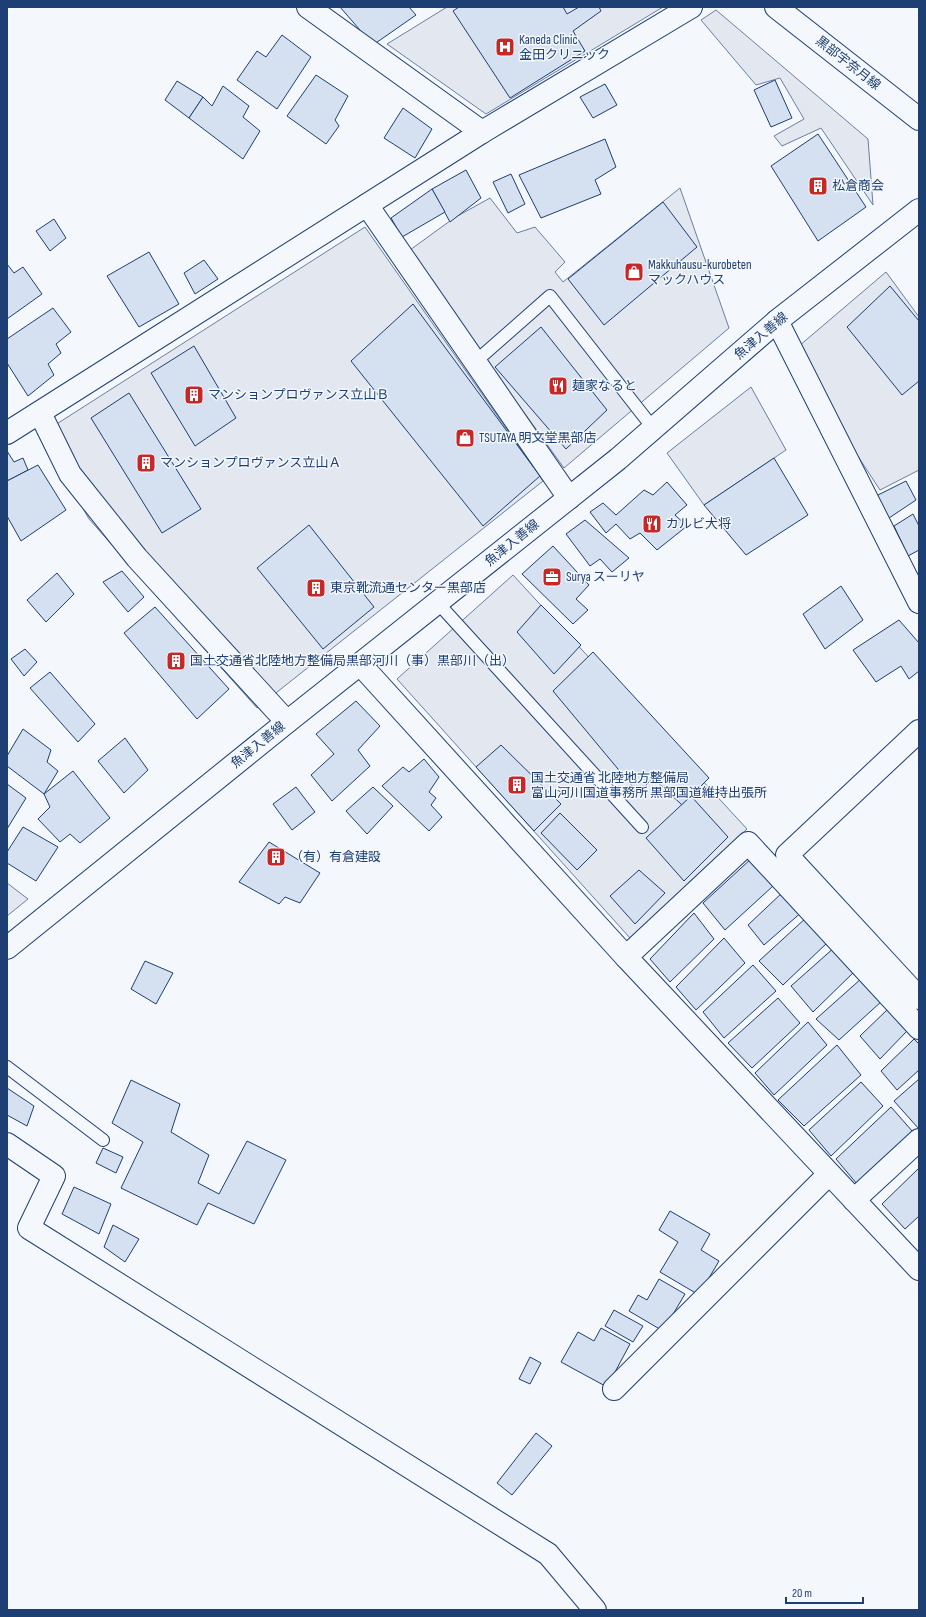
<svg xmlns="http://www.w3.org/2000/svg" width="926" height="1617" font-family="'Sofia Sans Condensed','Noto Sans JP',sans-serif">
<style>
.parking{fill:#e3e8f0;stroke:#687fa3}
.building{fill:#d5e0f0;stroke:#1d3f73}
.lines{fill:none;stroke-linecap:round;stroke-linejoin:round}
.service-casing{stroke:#1d3f73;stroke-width:14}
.minor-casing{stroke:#1d3f73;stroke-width:24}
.secondary-casing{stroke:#1d3f73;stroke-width:24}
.primary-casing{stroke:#1d3f73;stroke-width:24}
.service{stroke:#f4f7fb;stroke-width:12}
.minor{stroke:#f4f7fb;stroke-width:22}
.secondary{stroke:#f4f7fb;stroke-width:22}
.primary{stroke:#f4f7fb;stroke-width:22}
.labels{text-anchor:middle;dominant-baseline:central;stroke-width:3;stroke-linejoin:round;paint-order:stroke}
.poi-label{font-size:13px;fill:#1d3f73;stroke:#f4f7fb;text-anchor:start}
.street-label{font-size:13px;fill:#1d3f73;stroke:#f4f7fb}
</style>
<rect width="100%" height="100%" fill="#f4f7fb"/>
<g class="parking">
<path d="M447,7H663L486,114L387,44Z"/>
<path d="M716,10L868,139L873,205L821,128L782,146L774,136L804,119L780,78L756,85L701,20Z"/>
<path d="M680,188L729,328L564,468L473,342L410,250L454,218L490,198L517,233L535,227L565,262L555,272L563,282Z"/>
<path d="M365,227L543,481L257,708L89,519L41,434Z"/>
<path d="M886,272L919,317V470L880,490L848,441L799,346Z"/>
<path d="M751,387L786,450L704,505L667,453Z"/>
<path d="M513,575L747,829L630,938L397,679Z"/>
<path d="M7,883L28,899L7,916Z"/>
</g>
<g class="building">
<path d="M340,7H409L416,15L373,45Z"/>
<path d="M459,7H563L567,14L579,7H599L601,11L573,31L585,51L510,98L453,11Z"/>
<path d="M282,35L311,57L277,109L237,80L257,51L266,57Z"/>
<path d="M316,75L348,96L335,120L339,126L326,144L287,116Z"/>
<path d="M775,80L792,118L771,127L754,90Z"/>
<path d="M177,81L203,97L189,118L165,100Z"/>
<path d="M605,84L617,105L593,118L580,97Z"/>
<path d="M223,86L249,106L243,117L260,131L243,159L189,118L203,97L212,106Z"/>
<path d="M403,108L432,129L415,158L384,138Z"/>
<path d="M818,134L866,207L818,241L771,166Z"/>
<path d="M605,139L616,167L595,180L601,194L541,218L519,175Z"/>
<path d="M466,170L481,198L450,222L432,189Z"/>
<path d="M511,174L525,204L508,213L493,182Z"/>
<path d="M432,189L445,212L402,237L391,218Z"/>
<path d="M663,202L697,247L604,325L568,279Z"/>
<path d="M54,219L66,238L50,251L36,231Z"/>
<path d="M149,252L179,304L139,327L107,276Z"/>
<path d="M204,260L218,279L195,294L184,273Z"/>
<path d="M7,264L14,273L23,267L42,294L7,319Z"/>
<path d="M890,286L919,321V381L902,395L847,327Z"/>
<path d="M413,304L540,476L483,526L351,361Z"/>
<path d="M53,308L71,332L56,344L61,353L48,364L54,375L28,396L7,363V339Z"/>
<path d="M541,327L607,410L566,449L495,367Z"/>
<path d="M194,346L236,418L195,446L151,373Z"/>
<path d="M129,393L201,509L162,533L91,418Z"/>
<path d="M7,451L14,462L23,458L28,470L7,481Z"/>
<path d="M774,458L808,515L746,555L704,505Z"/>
<path d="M38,465L66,510L21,541L7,516V481Z"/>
<path d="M906,481L916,500L886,520L874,497Z"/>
<path d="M667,482L687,505L675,515L687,526L657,550L640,533L630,539L616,524L606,533L590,512L603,503L616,515L644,490L653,495Z"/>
<path d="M913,514L919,526V550L908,556L894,526Z"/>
<path d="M585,520L629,558L612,572L600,559L590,566L566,534Z"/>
<path d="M309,525L374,607L323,649L257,568Z"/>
<path d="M553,546L589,585L576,599L588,610L573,624L522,574Z"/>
<path d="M122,571L144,597L128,612L103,582Z"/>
<path d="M57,573L74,594L46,622L27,600Z"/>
<path d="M841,586L863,620L825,649L803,614Z"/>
<path d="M541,605L581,645L554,674L517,632Z"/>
<path d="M155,607L229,689L197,719L124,633Z"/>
<path d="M899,620L919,643V671L909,679L901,666L876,682L853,650Z"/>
<path d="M25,649L37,662L24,676L11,659Z"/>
<path d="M593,652L709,778L682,805L653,778L638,793L553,691Z"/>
<path d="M50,672L95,724L78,742L30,688Z"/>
<path d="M356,701L380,726L358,750L370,766L332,801L311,775L334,754L316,734Z"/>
<path d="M23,729L51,750L47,762L58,771L44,794L7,766V756Z"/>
<path d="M125,738L148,770L124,793L98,761Z"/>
<path d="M501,745L561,804L534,831L476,767Z"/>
<path d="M424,759L439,777L429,792L436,798L431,805L442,817L429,831L382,786L403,767L409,772Z"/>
<path d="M73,771L110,818L80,843L70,834L60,842L38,819L50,807L44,794Z"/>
<path d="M7,784L26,798L7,829Z"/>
<path d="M296,787L315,812L292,830L273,804Z"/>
<path d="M373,787L393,806L367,834L346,811Z"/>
<path d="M691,796L728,837L684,881L646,838Z"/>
<path d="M560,813L597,850L577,870L541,833Z"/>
<path d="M23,827L58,847L36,881L7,863V852Z"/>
<path d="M269,842L320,873L300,903L285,897L279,904L239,882Z"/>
<path d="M752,858L773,886L725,930L703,903Z"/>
<path d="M639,870L665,893L635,924L610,896Z"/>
<path d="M784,891L803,911L764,945L748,925Z"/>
<path d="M694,913L714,939L670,982L650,959Z"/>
<path d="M807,917L828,942L783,985L759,961Z"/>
<path d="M724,938L745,963L696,1010L676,987Z"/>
<path d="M835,947L855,971L813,1012L791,986Z"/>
<path d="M145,961L173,973L156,1004L131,989Z"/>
<path d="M753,965L776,991L724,1038L703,1012Z"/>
<path d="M862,978L882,1001L839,1040L816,1019Z"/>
<path d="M778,998L800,1023L752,1068L728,1043Z"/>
<path d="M889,1008L907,1031L880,1059L860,1036Z"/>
<path d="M808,1022L827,1045L774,1095L755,1073Z"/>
<path d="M914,1039L919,1044V1070L897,1090L881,1071Z"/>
<path d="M837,1045L861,1075L804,1126L778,1100Z"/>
<path d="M919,1079V1129L894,1101Z"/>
<path d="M131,1080L180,1104L171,1132L209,1155L198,1183L219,1194L247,1141L286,1160L254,1224L208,1203L197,1225L121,1188L143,1142L112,1123Z"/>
<path d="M861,1082L883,1106L831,1156L809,1130Z"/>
<path d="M7,1088L34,1106L27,1126L7,1115Z"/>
<path d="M891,1107L913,1132L857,1184L836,1159Z"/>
<path d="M103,1148L123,1157L116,1173L96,1163Z"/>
<path d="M919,1168V1216L905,1229L882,1204Z"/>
<path d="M74,1187L111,1204L99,1234L62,1214Z"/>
<path d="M670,1211L710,1234L701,1250L719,1261L699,1295L660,1272L678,1242L659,1230Z"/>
<path d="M113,1225L139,1239L125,1262L104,1247Z"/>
<path d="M659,1279L685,1294L663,1331L629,1311L638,1295L647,1300Z"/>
<path d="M614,1310L643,1326L633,1342L605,1326Z"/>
<path d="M601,1328L630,1344L607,1387L561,1362L578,1332L594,1341Z"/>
<path d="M530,1357L541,1363L530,1384L519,1379Z"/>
<path d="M536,1433L552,1446L512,1495L497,1483Z"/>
</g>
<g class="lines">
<g class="service-casing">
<g id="service">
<path d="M475,362L550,296L653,428"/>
<path d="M437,602L642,827"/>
<path d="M7,1067L103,1140"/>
</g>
</g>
<g class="minor-casing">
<g id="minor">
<path d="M308,7L482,132"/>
<path d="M367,205L569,498"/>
<path d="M777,321L919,602"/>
<path d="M40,413L70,474L137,558L287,722"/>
<path d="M7,433L482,132L691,7"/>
<path d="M360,664L626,957"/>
<path d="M919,731L787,855L919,998"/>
<path d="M919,1028L748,843L626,957L919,1269"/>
<path d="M7,1144L54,1176L29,1228L548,1554L595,1610"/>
<path d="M854,1200L919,1140"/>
<path d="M614,1389L829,1174"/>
</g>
</g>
<g class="secondary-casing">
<path id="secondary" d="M7,948L287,722L618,459L777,321L919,210"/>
</g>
<g class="primary-casing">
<path id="primary" d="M776,7L919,119"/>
</g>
<use href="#service" class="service"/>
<use href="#minor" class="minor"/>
<use href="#secondary" class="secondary"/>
<use href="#primary" class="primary"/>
</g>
<defs>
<g id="hospital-square" transform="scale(1)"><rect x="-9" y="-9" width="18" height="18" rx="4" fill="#c62828" stroke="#f4f7fb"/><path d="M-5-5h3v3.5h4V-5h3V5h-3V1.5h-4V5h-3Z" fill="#fff"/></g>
<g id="building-square" transform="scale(1)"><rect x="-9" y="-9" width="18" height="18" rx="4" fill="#c62828" stroke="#f4f7fb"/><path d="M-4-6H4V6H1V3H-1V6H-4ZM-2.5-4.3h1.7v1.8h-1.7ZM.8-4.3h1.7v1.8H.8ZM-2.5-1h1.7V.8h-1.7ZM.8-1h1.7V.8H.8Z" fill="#fff"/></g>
<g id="shop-square" transform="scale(1)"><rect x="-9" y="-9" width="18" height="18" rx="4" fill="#c62828" stroke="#f4f7fb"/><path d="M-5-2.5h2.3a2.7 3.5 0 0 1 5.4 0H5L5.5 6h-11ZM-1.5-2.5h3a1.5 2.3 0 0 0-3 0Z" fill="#fff"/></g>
<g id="restaurant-square" transform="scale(1)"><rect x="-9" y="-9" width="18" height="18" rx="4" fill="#c62828" stroke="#f4f7fb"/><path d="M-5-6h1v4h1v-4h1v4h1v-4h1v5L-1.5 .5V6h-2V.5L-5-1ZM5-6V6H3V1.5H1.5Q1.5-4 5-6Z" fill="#fff"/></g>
<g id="office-square" transform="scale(1)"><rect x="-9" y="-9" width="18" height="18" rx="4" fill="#c62828" stroke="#f4f7fb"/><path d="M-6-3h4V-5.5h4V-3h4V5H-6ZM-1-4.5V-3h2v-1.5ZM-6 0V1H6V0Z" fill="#fff"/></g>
</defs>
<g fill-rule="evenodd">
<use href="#hospital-square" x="505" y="47"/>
<use href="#building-square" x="818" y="186"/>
<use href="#shop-square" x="634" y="272"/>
<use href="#restaurant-square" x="558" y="386"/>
<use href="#building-square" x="194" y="395"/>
<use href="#shop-square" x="465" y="438"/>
<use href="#building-square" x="146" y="463"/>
<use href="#restaurant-square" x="652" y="524"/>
<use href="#office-square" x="552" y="577"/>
<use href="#building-square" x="316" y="588"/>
<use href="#building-square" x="176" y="661"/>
<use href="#building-square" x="517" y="785"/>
<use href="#building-square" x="276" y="857"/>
</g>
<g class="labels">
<g class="poi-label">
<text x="519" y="40">Kaneda Clinic<tspan x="519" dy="15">金田クリニック</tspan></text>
<text x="832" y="186">松倉商会</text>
<text x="648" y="265">Makkuhausu-kurobeten<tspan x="648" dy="15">マックハウス</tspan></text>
<text x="572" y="386">麺家なると</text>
<text x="208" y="395">マンションプロヴァンス立山Ｂ</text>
<text x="479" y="438">TSUTAYA 明文堂黒部店</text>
<text x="160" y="463">マンションプロヴァンス立山Ａ</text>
<text x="666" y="524">カルビ大将</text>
<text x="566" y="577">Surya スーリヤ</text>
<text x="330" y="588">東京靴流通センター黒部店</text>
<text x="190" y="661">国土交通省北陸地方整備局黒部河川（事）黒部川（出）</text>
<text x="531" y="778">国土交通省 北陸地方整備局<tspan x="531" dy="15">富山河川国道事務所 黒部国道維持出張所</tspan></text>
<text x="290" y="857">（有）有倉建設</text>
</g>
<g class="street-label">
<text transform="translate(848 63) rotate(38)">黒部宇奈月線</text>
<text transform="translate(761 336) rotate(-40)">魚津入善線</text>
<text transform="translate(512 543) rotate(-39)">魚津入善線</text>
<text transform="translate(258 745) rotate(-39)">魚津入善線</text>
</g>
</g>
<rect width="926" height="1617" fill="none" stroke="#1d3f73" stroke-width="16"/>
<path d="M786 1597v6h77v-6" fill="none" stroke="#1d3f73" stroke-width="2"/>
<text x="792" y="1597" font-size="12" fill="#1d3f73" stroke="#f4f7fb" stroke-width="3" paint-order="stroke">20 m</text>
</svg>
